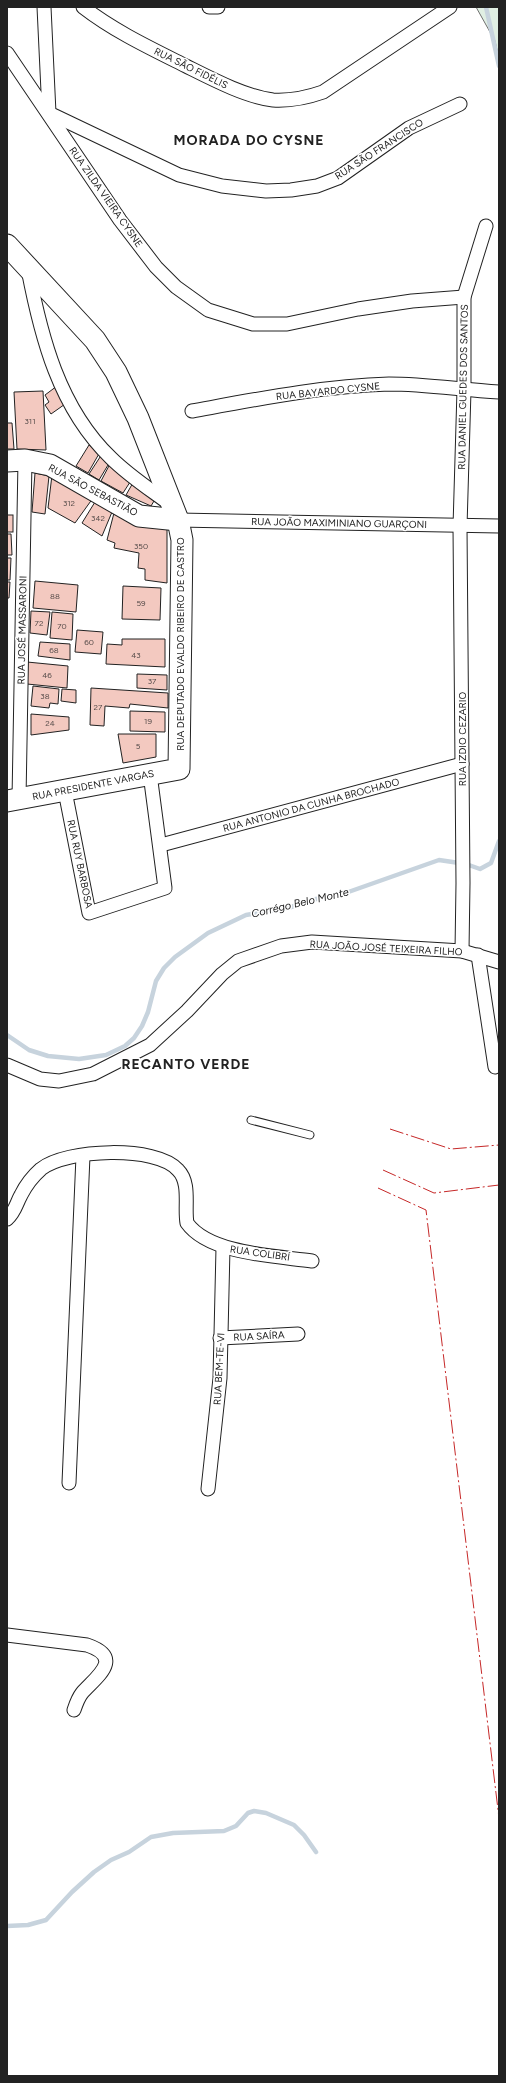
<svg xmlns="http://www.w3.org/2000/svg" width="506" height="2083" font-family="Figtree,sans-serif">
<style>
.green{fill:#e0efe3;stroke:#6f6f6f}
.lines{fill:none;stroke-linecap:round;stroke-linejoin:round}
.stream{stroke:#c7d3dd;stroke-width:4.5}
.building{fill:#f3c9c0;stroke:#222}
.service-casing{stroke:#222;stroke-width:9}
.minor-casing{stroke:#222;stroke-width:15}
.primary-casing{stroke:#222;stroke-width:23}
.service{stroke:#fff;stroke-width:7}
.minor{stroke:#fff;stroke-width:13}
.primary{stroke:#fff;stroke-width:21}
.power{stroke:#c62828;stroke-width:1;stroke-dasharray:14 3 2 3;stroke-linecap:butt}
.labels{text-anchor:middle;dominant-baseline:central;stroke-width:3;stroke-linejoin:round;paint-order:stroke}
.number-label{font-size:8px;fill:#564c4a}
.street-label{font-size:10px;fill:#222;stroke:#fff}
.water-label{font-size:11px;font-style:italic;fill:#222;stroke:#fff}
.district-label{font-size:14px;font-weight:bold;letter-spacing:1px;fill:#222;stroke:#fff}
</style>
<rect width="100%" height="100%" fill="#fff"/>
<path class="green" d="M476,7H499V59L495,41Z"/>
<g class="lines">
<g class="stream">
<path d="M486,7L499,66"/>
<path d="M7,1035L29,1050L48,1056L79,1059L106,1055L125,1046L134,1038L142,1026L148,1012L156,981L164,968L175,957L208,933L246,915L288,908L316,899L337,896L439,860L466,864L480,869L491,863L499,841"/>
<path d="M7,1926L28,1925L46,1920L72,1892L94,1872L111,1860L129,1852L151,1837L173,1833L224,1831L236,1826L248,1813L254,1811L266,1813L294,1825L304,1835L316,1852"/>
</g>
</g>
<g class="building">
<path d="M57,386L68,402L51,414L45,405L49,402L45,395Z"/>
<path d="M43,391L46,450L17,449L14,392Z"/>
<path d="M7,423H12L14,449H7Z"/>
<path d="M89,445L100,452L88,473L76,466Z"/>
<path d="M102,454L111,460L99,480L89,474Z"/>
<path d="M111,462L132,479L123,493L101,481Z"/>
<path d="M35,473L49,476L45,514L32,512Z"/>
<path d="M52,475L93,498L75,523L48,508Z"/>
<path d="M134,481L147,492L154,501L151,506L126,495Z"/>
<path d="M95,502L112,512L102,536L82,523Z"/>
<path d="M114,513L167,529V583L145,580V569L138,568L139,553L114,548L115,543L107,540Z"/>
<rect x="7" y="515" width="6" height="17"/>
<path d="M7,534H11L12,555H7Z"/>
<path d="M7,558H11L10,580H7Z"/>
<path d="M35,581L78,585L76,612L33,608Z"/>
<path d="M7,582H10L9,598H7Z"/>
<path d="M123,586L161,588L160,620L122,619Z"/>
<path d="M31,611L50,612L47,635L30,633Z"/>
<path d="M52,612L73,614L72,640L50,638Z"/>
<path d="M77,630L103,632L101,654L75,652Z"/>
<path d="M122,639H165V667L106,664L107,644L122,645Z"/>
<path d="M40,642L70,644V660L38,656Z"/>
<path d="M27,662L68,666L67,688L27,684Z"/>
<path d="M137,674L167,675V690L137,688Z"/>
<path d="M33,686L59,689L58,704L50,703L49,708L31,706Z"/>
<path d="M91,688L168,693V708L130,704L129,708L105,706L104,726L90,725Z"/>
<path d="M62,689L76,690V703L61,701Z"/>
<path d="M130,711L165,712V732L130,731Z"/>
<path d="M31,714L69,717V730L31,735Z"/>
<path d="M118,734H156V757L123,763Z"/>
</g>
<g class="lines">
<g class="service-casing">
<path id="service" d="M251,1120L310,1135"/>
</g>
<g class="minor-casing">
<g id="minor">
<path d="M44,7L49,113L179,175L222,186L266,191L291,190L317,186L338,178L409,128L460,104"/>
<path d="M83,7C114,31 150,48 186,66C210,78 246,97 273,100C291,101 306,98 323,92L450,7"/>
<path d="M209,7H218"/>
<path d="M7,53L120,220L156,267L176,287L208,310L253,324H287L358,309L412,301L464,297"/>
<path d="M28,269C41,337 59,408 111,458C129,476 151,490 171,505"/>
<path d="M192,411C258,399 323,386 389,384C426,384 462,390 499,392"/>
<path d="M178,520L499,526"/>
<path d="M65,791L89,913L165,888L150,774"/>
<path d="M19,799L25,460"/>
<path d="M161,845L462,764"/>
<path d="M462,951L463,883L460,527L464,390V297L486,226"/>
<path d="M478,955L495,1067"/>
<path d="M7,1065L40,1079L59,1081L93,1074L150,1045L187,1011L222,974L238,961L281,946L312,942L462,951L499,962"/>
<path d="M7,1219C15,1212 16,1204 21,1195C26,1185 33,1176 41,1169C66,1149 156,1145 178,1170C191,1183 184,1207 187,1223C209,1254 276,1256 312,1261"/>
<path d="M220,1338L298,1334"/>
<path d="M69,1483L83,1156"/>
<path d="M208,1489L220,1378L223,1248"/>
<path d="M7,1635L87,1645C125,1658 96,1677 82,1693C78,1698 76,1704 74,1710"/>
</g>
</g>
<g class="primary-casing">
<g id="primary">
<path d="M7,245L95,340L116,372L138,418L178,520L182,540L179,769L7,801"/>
<path d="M7,461L25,460L50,465L139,516L178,520"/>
</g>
</g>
<use href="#service" class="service"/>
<use href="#minor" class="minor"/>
<use href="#primary" class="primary"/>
<g class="power">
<path d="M390,1129L451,1149L499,1145"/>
<path d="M383,1170L434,1193L499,1185"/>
<path d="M378,1188L426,1210L499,1818"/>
</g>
</g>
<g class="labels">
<g class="number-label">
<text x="30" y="421">311</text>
<text x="69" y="503">312</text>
<text x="98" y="518">342</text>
<text x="141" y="546">350</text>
<text x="55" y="596">88</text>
<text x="141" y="603">59</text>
<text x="39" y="623">72</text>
<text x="62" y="626">70</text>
<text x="89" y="642">60</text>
<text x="54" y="650">68</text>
<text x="136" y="655">43</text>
<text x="47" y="675">46</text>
<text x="152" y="681">37</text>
<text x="45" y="696">38</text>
<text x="98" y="707">27</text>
<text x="148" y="721">19</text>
<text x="50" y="723">24</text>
<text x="138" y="746">5</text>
</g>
<g class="street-label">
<text transform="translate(191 68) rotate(26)">RUA SÃO FIDÉLIS</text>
<text transform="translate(379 149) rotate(-33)">RUA SÃO FRANCISCO</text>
<text transform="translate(106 197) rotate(55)">RUA ZILDA VIEIRA CYSNE</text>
<text transform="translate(463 387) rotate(-89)">RUA DANIEL GUEDES DOS SANTOS</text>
<text transform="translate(328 391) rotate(-6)">RUA BAYARDO CYSNE</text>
<text transform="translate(93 490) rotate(28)">RUA SÃO SEBASTIÃO</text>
<text transform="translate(339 523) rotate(1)">RUA JOÃO MAXIMINIANO GUARÇONI</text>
<text transform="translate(22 630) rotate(-89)">RUA JOSÉ MASSARONI</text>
<text transform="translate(180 644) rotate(-90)">RUA DEPUTADO EVALDO RIBEIRO DE CASTRO</text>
<text transform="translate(462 739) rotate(-90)">RUA IZDIO CEZARIO</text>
<text transform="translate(93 785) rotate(-11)">RUA PRESIDENTE VARGAS</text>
<text transform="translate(311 805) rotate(-15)">RUA ANTONIO DA CUNHA BROCHADO</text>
<text transform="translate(80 864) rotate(78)">RUA RUY BARBOSA</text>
<text transform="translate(386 948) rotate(3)">RUA JOÃO JOSÉ TEIXEIRA FILHO</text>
<text transform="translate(260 1253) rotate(8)">RUA COLIBRÍ</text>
<text transform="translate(259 1336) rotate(-3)">RUA SAÍRA</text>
<text transform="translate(219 1369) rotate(-87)">RUA BEM-TE-VI</text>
</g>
<g class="water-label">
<text transform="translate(300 903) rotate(-13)">Corrégo Belo Monte</text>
</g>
<g class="district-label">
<text x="249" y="140">MORADA DO CYSNE</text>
<text x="186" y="1064">RECANTO VERDE</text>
</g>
</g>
<rect width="506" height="2083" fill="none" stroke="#222222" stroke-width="16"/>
</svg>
